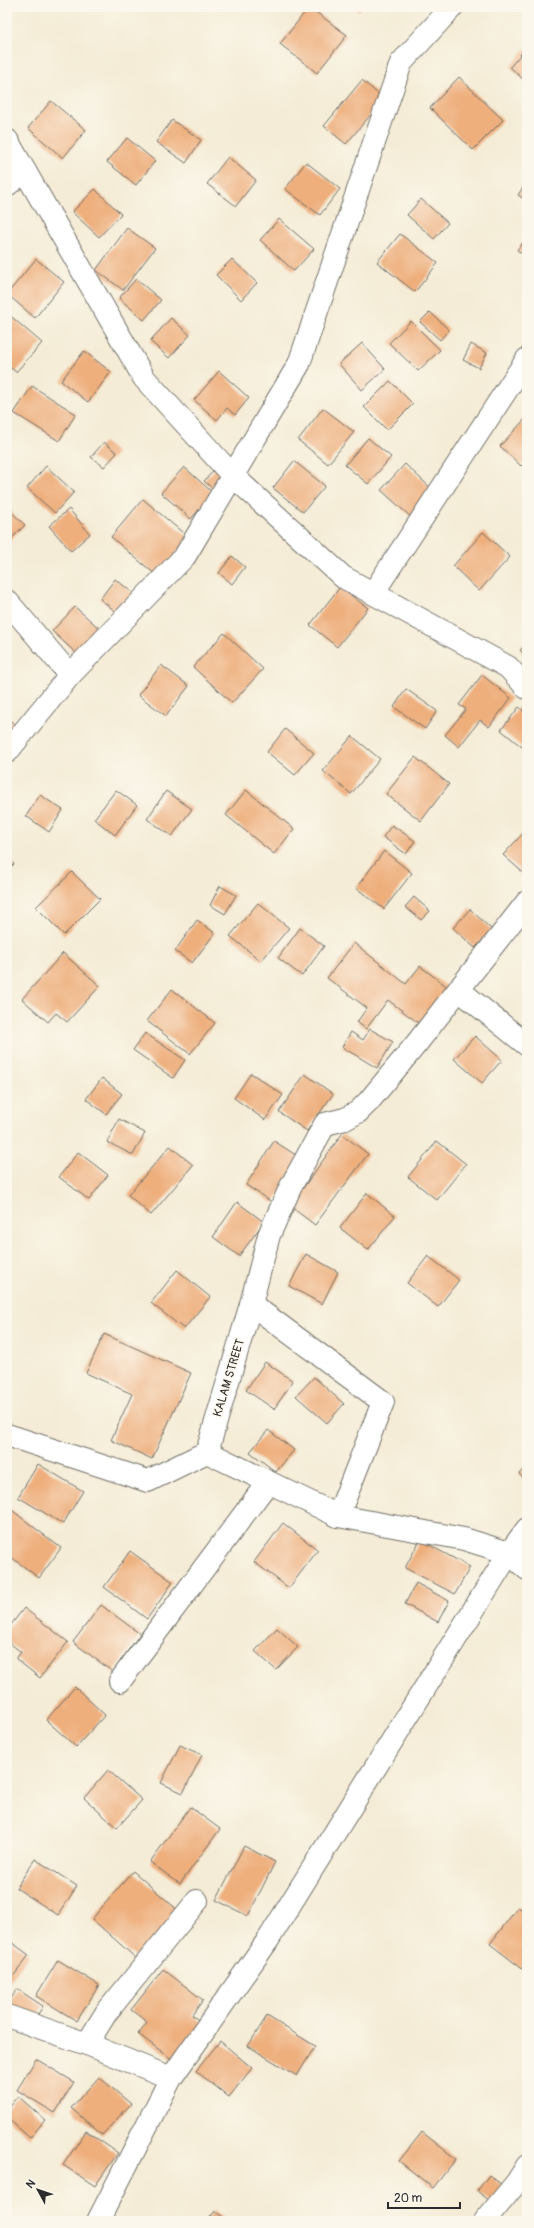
<svg xmlns="http://www.w3.org/2000/svg" width="534" height="2228" font-family="Pangolin,sans-serif">
<style>
.building{fill:#eeaf7d}
.lines{fill:none;stroke-linecap:round;stroke-linejoin:round}
.street-casing{stroke:#716f67;stroke-width:24}
.street{stroke:#fff;stroke-width:22}
.labels{text-anchor:middle;dominant-baseline:central;stroke-width:3;stroke-linejoin:round;paint-order:stroke}
.street-label{font-size:12px;fill:#2b2b2b;stroke:#fbf7ec}
</style>
<rect width="100%" height="100%" fill="#fbf7ec"/>
<filter id="ink" filterUnits="userSpaceOnUse"><feTurbulence type="fractalNoise" baseFrequency=".025" numOctaves="2"/><feDisplacementMap in="SourceGraphic" scale="8" xChannelSelector="R" yChannelSelector="G"/><feConvolveMatrix kernelMatrix="1 2 1 2 8 2 1 2 1" color-interpolation-filters="sRGB"/></filter>
<filter id="wash" filterUnits="userSpaceOnUse"><feTurbulence type="fractalNoise" baseFrequency=".012" numOctaves="4" result="noise"/><feDisplacementMap in="SourceGraphic" scale="16" xChannelSelector="R" yChannelSelector="G"/><feGaussianBlur stdDeviation="0.9" result="paint"/><feColorMatrix in="noise" values="0 0 0 0 0 0 0 0 0 0 0 0 0 0 0 0 0 1.4 0 .05"/><feComposite in="paint" operator="in"/></filter>
<g filter="url(#wash)">
<rect width="100%" height="100%" fill="#f4ecd6"/>
<g id="blocks">
<g class="building">
<path d="M309,7L347,35L317,73L280,44Z"/>
<path d="M352,7H361L359,11Z"/>
<path d="M527,47V83L510,67Z"/>
<path d="M459,77L503,120L473,150L430,108Z"/>
<path d="M362,80L384,99L346,144L324,126Z"/>
<path d="M51,101L86,130L63,158L28,128Z"/>
<path d="M172,120L201,140L186,163L156,142Z"/>
<path d="M127,138L155,161L136,185L107,162Z"/>
<path d="M228,157L256,180L236,206L207,184Z"/>
<path d="M306,162L340,189L320,215L285,189Z"/>
<path d="M527,181V201L518,195Z"/>
<path d="M95,189L121,214L99,237L72,212Z"/>
<path d="M421,199L448,223L434,239L407,215Z"/>
<path d="M279,219L314,249L294,271L260,240Z"/>
<path d="M127,228L155,248L123,290L96,270Z"/>
<path d="M400,234L438,263L415,292L377,262Z"/>
<path d="M527,237V257L517,250Z"/>
<path d="M36,259L64,282L35,318L7,294Z"/>
<path d="M232,259L257,283L241,300L216,275Z"/>
<path d="M136,279L161,300L144,320L119,298Z"/>
<path d="M430,312L449,330L440,340L420,322Z"/>
<path d="M7,313L42,343L16,372L7,365Z"/>
<path d="M171,318L190,335L169,358L150,341Z"/>
<path d="M411,321L440,350L418,371L389,343Z"/>
<path d="M362,343L385,369L362,390L339,364Z"/>
<path d="M471,344L487,353L479,368L463,360Z"/>
<path d="M84,351L111,372L88,402L61,381Z"/>
<path d="M219,371L249,398L235,415L227,408L217,420L194,400Z"/>
<path d="M390,381L413,404L387,430L364,407Z"/>
<path d="M32,386L76,414L59,441L14,413Z"/>
<path d="M323,408L354,432L328,464L298,440Z"/>
<path d="M527,417V460L521,466L500,446Z"/>
<path d="M368,438L391,457L368,484L345,465Z"/>
<path d="M104,442L117,453L104,467L91,457Z"/>
<path d="M294,461L325,486L303,512L273,488Z"/>
<path d="M405,464L436,493L413,519L381,490Z"/>
<path d="M46,466L74,492L55,513L27,488Z"/>
<path d="M218,466L226,473L212,488L204,481Z"/>
<path d="M184,467L213,493L191,519L161,493Z"/>
<path d="M143,499L189,538L157,576L111,537Z"/>
<path d="M7,508L25,525L7,543Z"/>
<path d="M69,509L90,534L71,551L49,526Z"/>
<path d="M483,532L510,557L479,591L453,566Z"/>
<path d="M232,556L245,567L232,584L219,573Z"/>
<path d="M115,579L136,595L120,615L100,599Z"/>
<path d="M340,587L368,608L337,647L310,625Z"/>
<path d="M75,607L100,629L77,654L52,631Z"/>
<path d="M224,633L263,669L232,703L193,667Z"/>
<path d="M527,643V657L520,650Z"/>
<path d="M161,665L189,686L166,716L138,695Z"/>
<path d="M482,675L511,698L489,727L480,720L459,747L445,735L466,709L459,705Z"/>
<path d="M406,689L437,711L425,729L394,707Z"/>
<path d="M519,707L527,714V741L522,747L501,730Z"/>
<path d="M7,718L17,726L7,739Z"/>
<path d="M285,729L314,753L295,775L267,752Z"/>
<path d="M352,736L380,759L351,794L323,771Z"/>
<path d="M415,757L449,784L421,821L386,794Z"/>
<path d="M116,790L137,805L115,835L94,819Z"/>
<path d="M246,790L294,829L274,854L226,815Z"/>
<path d="M166,791L192,809L172,836L147,819Z"/>
<path d="M40,795L63,810L49,832L26,816Z"/>
<path d="M392,825L415,841L406,854L383,837Z"/>
<path d="M527,829V876L503,855Z"/>
<path d="M384,851L412,873L384,909L356,888Z"/>
<path d="M7,857L14,864L7,871Z"/>
<path d="M72,872L100,899L64,935L36,907Z"/>
<path d="M220,886L236,895L225,914L210,905Z"/>
<path d="M414,897L430,911L421,920L405,907Z"/>
<path d="M258,903L289,928L261,961L230,936Z"/>
<path d="M470,909L492,930L475,948L453,928Z"/>
<path d="M197,920L215,933L192,963L175,951Z"/>
<path d="M300,928L324,946L302,976L278,958Z"/>
<path d="M354,943L406,984L420,966L454,992L425,1028L388,1000L366,1029L357,1022L367,1008L327,978Z"/>
<path d="M63,953L100,986L67,1022L56,1013L48,1022L22,999Z"/>
<path d="M172,989L215,1023L190,1054L147,1021Z"/>
<path d="M370,1029L393,1042L377,1068L342,1047L351,1032L363,1040Z"/>
<path d="M145,1033L185,1060L173,1078L133,1050Z"/>
<path d="M475,1036L502,1060L482,1083L454,1059Z"/>
<path d="M251,1073L283,1095L265,1120L234,1098Z"/>
<path d="M305,1074L333,1094L307,1131L279,1112Z"/>
<path d="M102,1078L122,1094L106,1114L86,1099Z"/>
<path d="M119,1119L145,1133L133,1155L107,1142Z"/>
<path d="M342,1134L368,1154L315,1225L290,1206Z"/>
<path d="M274,1141L302,1159L273,1203L246,1185Z"/>
<path d="M437,1141L466,1164L437,1200L408,1177Z"/>
<path d="M170,1146L193,1165L151,1215L128,1195Z"/>
<path d="M78,1152L108,1175L89,1200L59,1177Z"/>
<path d="M367,1193L395,1216L368,1250L340,1228Z"/>
<path d="M237,1202L264,1222L239,1256L213,1237Z"/>
<path d="M306,1254L338,1272L322,1304L289,1286Z"/>
<path d="M428,1256L459,1280L438,1307L407,1283Z"/>
<path d="M177,1270L210,1297L184,1329L151,1303Z"/>
<path d="M104,1334L191,1373L152,1459L111,1440L132,1394L86,1373Z"/>
<path d="M265,1362L293,1381L274,1409L246,1390Z"/>
<path d="M314,1377L344,1404L327,1423L296,1396Z"/>
<path d="M268,1430L294,1450L276,1472L250,1452Z"/>
<path d="M38,1464L83,1491L63,1524L18,1497Z"/>
<path d="M527,1465V1482L519,1474Z"/>
<path d="M9,1508L61,1548L39,1578L7,1554V1510Z"/>
<path d="M283,1523L318,1550L289,1588L254,1562Z"/>
<path d="M420,1540L470,1567L455,1594L405,1568Z"/>
<path d="M130,1551L173,1582L147,1619L104,1587Z"/>
<path d="M416,1583L449,1601L438,1622L405,1604Z"/>
<path d="M101,1605L140,1634L113,1672L73,1642Z"/>
<path d="M24,1608L68,1642L40,1678L16,1659L21,1652L7,1641V1630Z"/>
<path d="M277,1628L298,1647L276,1670L255,1651Z"/>
<path d="M75,1687L105,1715L76,1747L46,1720Z"/>
<path d="M180,1745L202,1755L183,1793L161,1783Z"/>
<path d="M108,1770L142,1800L117,1828L84,1798Z"/>
<path d="M190,1807L220,1829L180,1884L150,1862Z"/>
<path d="M244,1846L275,1862L248,1916L216,1900Z"/>
<path d="M35,1859L77,1886L58,1915L16,1888Z"/>
<path d="M133,1871L180,1912L138,1960L92,1919Z"/>
<path d="M518,1907L527,1913V1968L525,1971L490,1944Z"/>
<path d="M7,1939L29,1955L7,1985Z"/>
<path d="M58,1960L99,1985L77,2021L36,1996Z"/>
<path d="M163,1969L203,2000L192,2015L206,2026L177,2063L138,2034L147,2022L131,2010Z"/>
<path d="M17,1989L43,2006L34,2021L7,2005Z"/>
<path d="M267,2016L315,2046L297,2076L248,2046Z"/>
<path d="M220,2041L252,2068L229,2097L196,2071Z"/>
<path d="M36,2059L74,2082L55,2113L17,2090Z"/>
<path d="M99,2077L131,2104L102,2135L71,2108Z"/>
<path d="M18,2096L45,2120L30,2138L7,2118V2109Z"/>
<path d="M86,2131L118,2153L95,2186L63,2165Z"/>
<path d="M422,2132L456,2159L433,2188L399,2161Z"/>
<path d="M489,2175L506,2188L494,2204L477,2191Z"/>
<path d="M215,2211L228,2221H207Z"/>
</g>
</g>
</g>
<g filter="url(#ink)">
<use href="#blocks" fill-opacity="0" stroke="#716f67" stroke-width="1"/>
<g class="lines">
<g class="street-casing">
<g id="street">
<path d="M7,140L144,378L232,475L343,577L508,667L527,688"/>
<path d="M7,185L25,171"/>
<path d="M373,593L527,359"/>
<path d="M7,601L70,675"/>
<path d="M7,752L70,675L185,556L299,364L401,63L452,7"/>
<path d="M459,990L527,1045"/>
<path d="M7,1435L148,1481L207,1452L338,1516L464,1539L509,1553L268,1940L171,2078L98,2221"/>
<path d="M207,1452L251,1304"/>
<path d="M338,1516L383,1402L251,1304L269,1235L291,1186L325,1124L345,1119L358,1112L369,1101L417,1043L527,902"/>
<path d="M527,1529L509,1553L527,1569"/>
<path d="M120,1681L268,1482"/>
<path d="M7,2016L87,2044"/>
<path d="M171,2078L87,2044L106,2013L197,1901"/>
<path d="M485,2221L517,2182L527,2166"/>
</g>
</g>
<use href="#street" class="street"/>
</g>
</g>
<g class="labels">
<g class="street-label">
<text transform="translate(229 1378) rotate(-73)">KALAM STREET</text>
</g>
</g>
<rect width="534" height="2228" fill="none" stroke="#fbf7ec" stroke-width="24"/>
<g transform="translate(38 2190) rotate(310)" stroke="#fbf7ec" stroke-width="3" paint-order="stroke">
<path d="M0-3L7 15L0 10L-7 15Z" fill="#2b2b2b"/>
<text y="-6" font-size="11" font-weight="bold" text-anchor="middle" fill="#2b2b2b">N</text>
</g>
<path d="M388 2202v6h72v-6" fill="none" stroke="#2b2b2b" stroke-width="2"/>
<text x="394" y="2202" font-size="12" fill="#2b2b2b" stroke="#fbf7ec" stroke-width="3" paint-order="stroke">20 m</text>
</svg>
